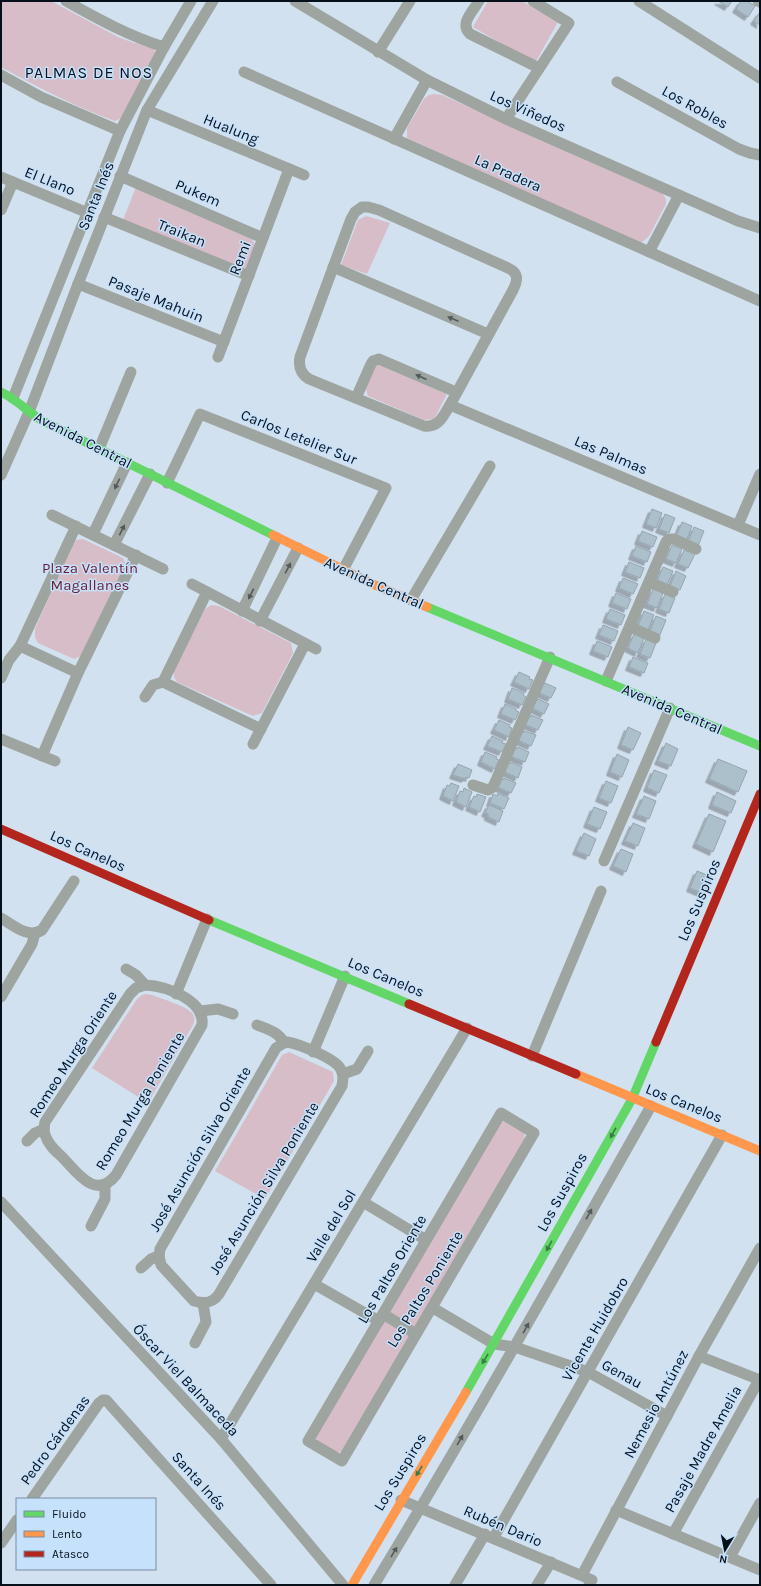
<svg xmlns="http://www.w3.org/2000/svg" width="761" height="1586" font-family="Karla,sans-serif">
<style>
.green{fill:#d6bdc8}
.building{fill:#acc0cc;stroke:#96a4af;filter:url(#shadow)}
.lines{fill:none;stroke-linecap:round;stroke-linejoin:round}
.street{stroke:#9ea49f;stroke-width:11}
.fast{stroke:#63d668;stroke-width:9}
.slow{stroke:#ff974d;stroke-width:9}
.jam{stroke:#b3261e;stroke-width:9}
.oneway{fill:#525a5d}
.oneway2{fill:#397d45}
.labels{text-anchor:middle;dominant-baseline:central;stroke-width:3;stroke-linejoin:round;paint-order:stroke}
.street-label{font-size:15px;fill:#05101b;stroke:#c6e1fb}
.park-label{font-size:15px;fill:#6b1c33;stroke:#c6e1fb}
.neighbourhood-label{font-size:16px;letter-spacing:1px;fill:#05101b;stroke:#c6e1fb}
</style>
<defs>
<filter id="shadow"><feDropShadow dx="-3.5" dy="3.5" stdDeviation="0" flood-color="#0004"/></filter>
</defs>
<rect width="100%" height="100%" fill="#d2e1ef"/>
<g class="green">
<path d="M1,1H51L118,37L134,43L152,46L155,51L156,56L125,116L115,121C75,107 38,87 1,67Z"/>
<path d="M488,1H522L558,22L535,63L473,27Z"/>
<path d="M434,94L442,95L662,193L666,199V204L649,236L640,244L407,138V128L424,99L429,95Z"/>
<path d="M136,187L252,239L255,245L246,269L241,270L123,220Z"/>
<path d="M366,216L390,223L367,274L341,265L358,220Z"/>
<path d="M377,363L447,394L434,419L424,420L368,396L366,389Z"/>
<path d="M83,539L123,558L126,565L81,656L74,659L38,643L35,637V629L71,547L76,540Z"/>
<path d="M211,605L219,606L291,643L293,653L262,713L253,716L177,682L174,677V670L205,609Z"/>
<path d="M146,994L152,995C162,999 186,1006 192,1013C195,1017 195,1021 193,1025L148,1103L92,1068L137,999L142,995Z"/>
<path d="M289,1052L333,1072L334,1081L265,1199L215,1171L236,1135L282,1055Z"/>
<path d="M500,1121L510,1122L525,1131L524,1142L344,1451L336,1453L320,1444L316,1438Z"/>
</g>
<g class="building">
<path d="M718,1H732L728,7Z"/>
<path d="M741,1H747L755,6L748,17L736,9Z"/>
<path d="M760,12V25L754,21Z"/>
<path d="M652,509L662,513L656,528L646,524Z"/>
<path d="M665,514L675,518L669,533L659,529Z"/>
<path d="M682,522L692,526L686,541L676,537Z"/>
<path d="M694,527L704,531L698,546L688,542Z"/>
<path d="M642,531L657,537L653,547L638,541Z"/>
<path d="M672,545L682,549L676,563L666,559Z"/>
<path d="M636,546L651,552L647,562L632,556Z"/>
<path d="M684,550L695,554L688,568L678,564Z"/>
<path d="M629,562L644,568L640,578L625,572Z"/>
<path d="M663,567L673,571L667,585L657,581Z"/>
<path d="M676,571L686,576L680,590L670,586Z"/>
<path d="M623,578L638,584L633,594L619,588Z"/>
<path d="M653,589L663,593L657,608L647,604Z"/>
<path d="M616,593L631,599L627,609L612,603Z"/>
<path d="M665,594L675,598L669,613L659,609Z"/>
<path d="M610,609L625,615L621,625L606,619Z"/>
<path d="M644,611L654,615L648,630L638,626Z"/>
<path d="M656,616L666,620L660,635L650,631Z"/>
<path d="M603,625L618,631L614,641L599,635Z"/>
<path d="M634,634L644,638L638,653L628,648Z"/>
<path d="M646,639L656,643L650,658L640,654Z"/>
<path d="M597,641L612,647L608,657L593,651Z"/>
<path d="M633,657L648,663L644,673L629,667Z"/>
<path d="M519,672L530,677L529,679L533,680L529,689L514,682Z"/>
<path d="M545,683L556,688L551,698L537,692Z"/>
<path d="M512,688L524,693L523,695L526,697L522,705L508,699Z"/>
<path d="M538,699L549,704L544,714L530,707Z"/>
<path d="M505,704L516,709V711L519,712L515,720L501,714Z"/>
<path d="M527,715L531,717V715L543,720L538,730L524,724Z"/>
<path d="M499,720L510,725L509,727L512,728L509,737L494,730Z"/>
<path d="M628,727L641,733L633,750L621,745Z"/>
<path d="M520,731L524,732V731L536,735L531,746L517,740Z"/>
<path d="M492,736L503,741L502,743L506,744L502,752L487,746Z"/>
<path d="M666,743L678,749L671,766L658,761Z"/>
<path d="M514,747L517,749L518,747L529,752L525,762L510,756Z"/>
<path d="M485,752L497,757L496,759L499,760L495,769L481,762Z"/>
<path d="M617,754L629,760L622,777L610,772Z"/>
<path d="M718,759L747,771L738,792L709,779Z"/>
<path d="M511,762L522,767L518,778L503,771L507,763L510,764Z"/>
<path d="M458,764L472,770L469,778L466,777L465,779L453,775Z"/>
<path d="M654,770L667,775L659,793L647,788Z"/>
<path d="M500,778L503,780L504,778L516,783L511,793L497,787Z"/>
<path d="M606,781L618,786L611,803L599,798Z"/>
<path d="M451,783L459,786L453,801L443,796L447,785L449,786Z"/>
<path d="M464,788L472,792L466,807L456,802L460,791L463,792Z"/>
<path d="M717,792L736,801L731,813L712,805Z"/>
<path d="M498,793L509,798L504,809L490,803L493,794L497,796Z"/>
<path d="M477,794L486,797L480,812L469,807L474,796L476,797Z"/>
<path d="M644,796L656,801L649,819L636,814Z"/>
<path d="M489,805L503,811L499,822L488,817V814L485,813Z"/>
<path d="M594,807L607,812L600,829L587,824Z"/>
<path d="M709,814L726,821L713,852L696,844Z"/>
<path d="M633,823L645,828L638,846L625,841Z"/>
<path d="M584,833L596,839L589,856L576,851Z"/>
<path d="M621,849L633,854L626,872L613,866Z"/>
<path d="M697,871L712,877L704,894L690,888Z"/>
</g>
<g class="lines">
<g class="street">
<path d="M66,1C98,19 129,36 164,47"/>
<path d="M295,1L427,80L506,119L738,221L760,228"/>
<path d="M479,1C473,11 459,24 470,34L539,68"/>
<path d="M639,1L760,78"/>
<path d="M758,1L760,2"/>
<path d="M378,52L410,1"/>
<path d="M244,72L760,301"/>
<path d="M1,75L41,97L120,131"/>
<path d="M617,82L739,149L750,153L760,155"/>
<path d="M147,110L304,175"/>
<path d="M506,119L569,23L533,1"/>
<path d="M394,139L427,80"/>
<path d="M120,176L263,238"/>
<path d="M1,177L88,213"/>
<path d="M362,207H368L379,210L508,268C519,273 518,280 513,290L450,405C443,416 439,428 424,426L309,379C301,374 298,367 300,357L351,219L355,212Z"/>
<path d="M1,210L13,182"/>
<path d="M104,217L249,276"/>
<path d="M649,252L679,195"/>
<path d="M333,267L488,334"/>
<path d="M78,284L224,342"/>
<path d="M218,357L289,169"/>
<path d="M13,398L120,131L164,47L191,1"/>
<path d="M356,398L371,364L373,361L379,359L456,392"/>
<path d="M450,405L760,535"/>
<path d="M99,449L131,372"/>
<path d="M1,475L29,412L78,284L147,110L213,1"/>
<path d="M167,483L200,414L386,488L343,570"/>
<path d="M52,515L163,569"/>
<path d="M738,525L760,474"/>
<path d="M93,534L127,463"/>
<path d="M114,545L150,474"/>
<path d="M649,582L673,592"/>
<path d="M192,584L316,649"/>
<path d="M411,600L490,466"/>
<path d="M242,611L277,538"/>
<path d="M260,621L298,548"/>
<path d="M630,627L655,638"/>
<path d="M20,646L78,673"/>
<path d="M1,678L9,660L20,646L76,526"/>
<path d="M606,681L666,542L669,539H674L696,549"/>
<path d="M163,682L261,729"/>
<path d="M163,682L207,592"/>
<path d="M145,697L153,685L163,682"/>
<path d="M1,739L55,761"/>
<path d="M253,744L305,644"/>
<path d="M42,756L78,673L136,555"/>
<path d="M473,785L488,790L493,787L550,657"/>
<path d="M604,861L670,708"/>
<path d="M1,918C13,925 28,939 42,930L74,881"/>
<path d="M126,969L136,975L145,985"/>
<path d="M145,985C166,986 205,1000 202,1025L116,1175C96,1200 78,1174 64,1159C57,1152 49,1146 46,1137C43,1132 44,1127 45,1122L130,994L136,988Z"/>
<path d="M176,994L207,919"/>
<path d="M1,997L32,944L35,933"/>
<path d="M200,1011L218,1009L233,1014"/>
<path d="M257,1025C267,1029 279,1032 284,1043"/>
<path d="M287,1042C299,1044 334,1058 340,1068C344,1074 343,1080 342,1086L219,1294C213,1303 205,1304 194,1301L161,1265L159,1256L160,1249L276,1048L282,1044Z"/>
<path d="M313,1052L345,976"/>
<path d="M532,1056L601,891"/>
<path d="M343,1074L357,1069L368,1051"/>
<path d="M501,1113L534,1133L342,1461L308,1441Z"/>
<path d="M27,1141L35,1133L44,1129"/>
<path d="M1,1202L221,1439L343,1585"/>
<path d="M363,1202L426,1240"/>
<path d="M91,1226L105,1199V1184"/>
<path d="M141,1268L151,1259L159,1256"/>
<path d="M314,1284L379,1321"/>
<path d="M433,1308L494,1344L515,1347L588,1372L667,1416"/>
<path d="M383,1314L416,1334"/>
<path d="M195,1343L206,1322L203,1303"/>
<path d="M699,1356L760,1380"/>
<path d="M221,1439L467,1028"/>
<path d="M32,1499L99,1403L103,1400H106L271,1585"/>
<path d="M401,1500L592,1580L589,1585"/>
<path d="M616,1510L760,1570"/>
<path d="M673,1534L759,1380"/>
<path d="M494,1537L722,1135"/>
<path d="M1,1543L17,1520"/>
<path d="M730,1557L760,1503"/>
<path d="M582,1575L699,1356L760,1248"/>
<path d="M374,1585C470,1427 560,1267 651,1106"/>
<path d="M455,1585L485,1534"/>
<path d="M537,1585L551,1562"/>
</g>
<g class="fast">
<path d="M1,392C16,399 27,411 41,420L273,535"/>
<path d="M427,607L760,746"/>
<path d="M209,920L409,1004"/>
<path d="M466,1392L632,1099L656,1042"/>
</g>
<g class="slow">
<path d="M273,535L375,585L427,607"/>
<path d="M576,1074L760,1151"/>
<path d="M352,1585L466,1392"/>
</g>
<g class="jam">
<path d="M1,829L209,920"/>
<path d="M409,1004L576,1074"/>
<path d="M656,1042L760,794"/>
</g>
</g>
<defs><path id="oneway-solid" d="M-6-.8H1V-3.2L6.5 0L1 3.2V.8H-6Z"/></defs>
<g class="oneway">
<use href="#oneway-solid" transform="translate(453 319) rotate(-157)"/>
<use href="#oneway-solid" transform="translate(421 377) rotate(-156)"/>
<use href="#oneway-solid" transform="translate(117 484) rotate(116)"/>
<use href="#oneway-solid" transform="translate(122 530) rotate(-64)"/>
<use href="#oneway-solid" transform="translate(288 568) rotate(-62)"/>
<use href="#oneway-solid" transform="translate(251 594) rotate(116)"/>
<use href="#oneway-solid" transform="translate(589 1214) rotate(-61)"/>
<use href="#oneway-solid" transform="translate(526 1328) rotate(-61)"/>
<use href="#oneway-solid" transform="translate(460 1440) rotate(-60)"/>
<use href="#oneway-solid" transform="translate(394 1552) rotate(-59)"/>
</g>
<g class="oneway2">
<use href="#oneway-solid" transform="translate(613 1133) rotate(119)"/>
<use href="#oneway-solid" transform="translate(549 1246) rotate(119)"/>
<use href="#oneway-solid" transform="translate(485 1359) rotate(121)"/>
<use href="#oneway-solid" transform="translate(419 1471) rotate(121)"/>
</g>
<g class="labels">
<g class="street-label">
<text transform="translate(695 107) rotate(29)">Los Robles</text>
<text transform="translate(528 111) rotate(24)">Los Viñedos</text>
<text transform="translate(231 129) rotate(22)">Hualung</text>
<text transform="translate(508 173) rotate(24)">La Pradera</text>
<text transform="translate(50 181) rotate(22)">El Llano</text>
<text transform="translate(198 193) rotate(23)">Pukem</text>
<text transform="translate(96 196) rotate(-68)">Santa Inés</text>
<text transform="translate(182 233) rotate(22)">Traikan</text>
<text transform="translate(240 258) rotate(-69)">Remi</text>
<text transform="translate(156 299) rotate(22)">Pasaje Mahuin</text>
<text transform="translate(299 437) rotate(22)">Carlos Letelier Sur</text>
<text transform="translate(83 440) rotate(27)">Avenida Central</text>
<text transform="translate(611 455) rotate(23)">Las Palmas</text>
<text transform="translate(374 583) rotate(24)">Avenida Central</text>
<text transform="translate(672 709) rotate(23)">Avenida Central</text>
<text transform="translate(88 851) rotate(24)">Los Canelos</text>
<text transform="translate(699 900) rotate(-67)">Los Suspiros</text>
<text transform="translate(386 977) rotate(23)">Los Canelos</text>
<text transform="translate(73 1054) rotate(-57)">Romeo Murga Oriente</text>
<text transform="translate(140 1101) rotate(-59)">Romeo Murga Poniente</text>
<text transform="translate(684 1103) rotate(22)">Los Canelos</text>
<text transform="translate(200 1149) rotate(-60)">José Asunción Silva Oriente</text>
<text transform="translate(264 1188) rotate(-59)">José Asunción Silva Poniente</text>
<text transform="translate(562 1192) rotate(-61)">Los Suspiros</text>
<text transform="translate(331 1226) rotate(-59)">Valle del Sol</text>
<text transform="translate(392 1269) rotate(-60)">Los Paltos Oriente</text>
<text transform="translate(425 1289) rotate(-59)">Los Paltos Poniente</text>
<text transform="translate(595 1329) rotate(-60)">Vicente Huidobro</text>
<text transform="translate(622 1374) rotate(29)">Genau</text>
<text transform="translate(186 1380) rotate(47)">Óscar Viel Balmaceda</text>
<text transform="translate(656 1404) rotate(-62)">Nemesio Antúnez</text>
<text transform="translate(55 1440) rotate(-54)">Pedro Cárdenas</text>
<text transform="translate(703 1449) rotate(-61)">Pasaje Madre Amelia</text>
<text transform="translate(400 1472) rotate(-59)">Los Suspiros</text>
<text transform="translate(199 1481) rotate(48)">Santa Inés</text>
<text transform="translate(503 1526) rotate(23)">Rubén Dario</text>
</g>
<g class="park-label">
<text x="90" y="568">Plaza Valentín<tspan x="90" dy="17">Magallanes</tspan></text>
</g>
<g class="neighbourhood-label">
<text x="89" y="72">PALMAS DE NOS</text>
</g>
</g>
<rect width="761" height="1586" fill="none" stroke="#05101b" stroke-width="4"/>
<rect x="16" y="1498" width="140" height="72" fill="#c6e1fb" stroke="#798da1"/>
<rect x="24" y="1511" width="20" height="6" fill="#63d668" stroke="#798da1"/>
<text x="52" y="1518" font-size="12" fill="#05101b">Fluido</text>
<rect x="24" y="1531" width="20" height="6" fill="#ff974d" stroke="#798da1"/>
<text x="52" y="1538" font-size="12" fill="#05101b">Lento</text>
<rect x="24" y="1551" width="20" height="6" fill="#b3261e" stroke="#798da1"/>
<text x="52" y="1558" font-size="12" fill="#05101b">Atasco</text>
<g transform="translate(725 1550) rotate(190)" stroke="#c6e1fb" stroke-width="3" paint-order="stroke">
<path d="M0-3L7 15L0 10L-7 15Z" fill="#05101b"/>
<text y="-6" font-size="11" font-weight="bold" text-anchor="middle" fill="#05101b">N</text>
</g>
</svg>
